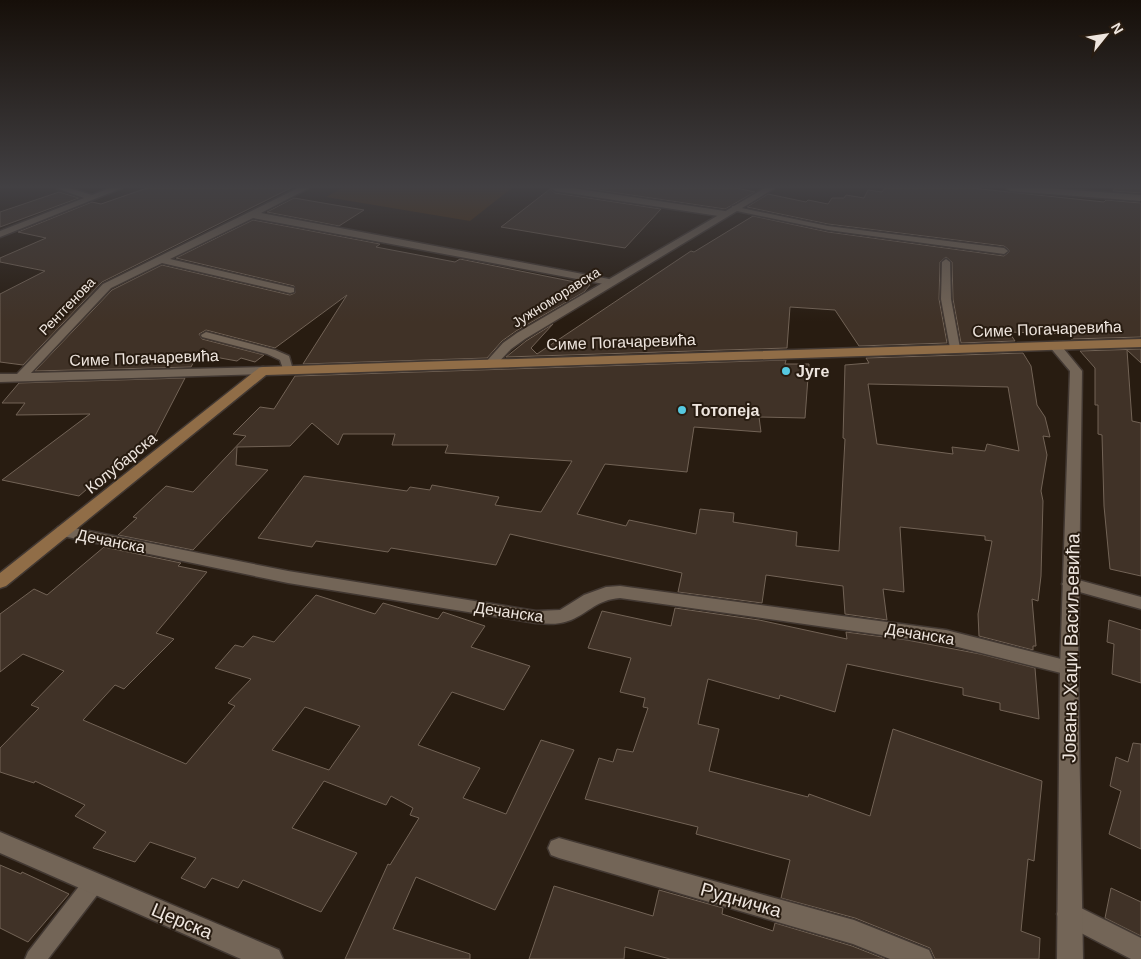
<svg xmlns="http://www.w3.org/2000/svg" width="1141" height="959" font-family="Arial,sans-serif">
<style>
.green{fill:#4a2b09}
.building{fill:#403227;stroke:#726356;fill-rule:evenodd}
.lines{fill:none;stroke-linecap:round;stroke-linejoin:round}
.service-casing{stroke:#423832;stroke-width:3}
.minor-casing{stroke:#423832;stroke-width:3}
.tertiary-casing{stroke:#423832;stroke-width:3}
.secondary-casing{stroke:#423832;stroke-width:3}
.service{fill:#736557;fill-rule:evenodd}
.minor{fill:#736557;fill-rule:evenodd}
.tertiary{fill:#736557;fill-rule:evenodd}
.secondary{fill:#906d47;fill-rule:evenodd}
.poi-dot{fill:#56c9e1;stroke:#281c11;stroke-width:2}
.labels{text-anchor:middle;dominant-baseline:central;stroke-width:4;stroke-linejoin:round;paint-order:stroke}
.far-street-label{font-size:14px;fill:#eee5de;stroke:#281c11}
.street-label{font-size:16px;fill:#eee5de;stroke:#281c11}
.poi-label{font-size:16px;font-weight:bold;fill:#eee5de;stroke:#281c11;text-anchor:start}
.near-street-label{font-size:19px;fill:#eee5de;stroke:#281c11}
</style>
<rect width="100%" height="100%" fill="#281c11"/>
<path class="green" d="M342,188H512L470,221L326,197Z"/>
<g class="building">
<path d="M147,188H291L102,282L23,365L0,362V294L45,271L0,262V258L46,238L18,232L92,202L101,204Z"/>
<path d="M584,188H736L755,192L725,209Z"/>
<path d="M885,188H971L1104,202L1106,200L1141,203V337L1071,339L1067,334L1009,332L1015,341L961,343L953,299L952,262L946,257L940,262L939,299L947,343L859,346L835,310L790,307L787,348L506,357L526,341L553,324L531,348L537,354L691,251L694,252L753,216L828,232L1004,256L1009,252V250L1004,246L828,224L747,207L768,194L806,202L808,200L828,204L832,198H844L846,195L864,198L868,190L882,192Z"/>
<path d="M1115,188H1141V193L1113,191Z"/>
<path d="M550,189L555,193L661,209L625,248L501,227Z"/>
<path d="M59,192L79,198L0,227V212Z"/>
<path d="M294,198L364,210L339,226L267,212Z"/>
<path d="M253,220L380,244L376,247L455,262L460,259L590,285L584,292L516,331L502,341L487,358L303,364L347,295L275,348L206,330L199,334L202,339L264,355L255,362L241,358L237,361L198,354L191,367L35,371L112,290L162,265L290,295L295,293L294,286L176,258Z"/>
<path d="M1141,349V363L1127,350L1132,421L1141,423V576L1110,569L1104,506L1102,435L1098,434V405H1095V368L1080,351Z"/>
<path d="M1023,353L1031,366L1037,405L1045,417L1050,437L1043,436L1047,455L1041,491L1043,501L1041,576L1038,601L1032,599L1036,646H1033V650L979,636L978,614L992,541L985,540V536L900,527L904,592L883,589L887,620L845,614L843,586L766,575L762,603L678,592L682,573L510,534L496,565L391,548L388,552L316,541L312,547L258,538L304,476L407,491L410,487L430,490L432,485L499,497L495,505L541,512L572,461L445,453L448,445H392L395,434H343L338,445L312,423L290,446L237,447L236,465L268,470L193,550L118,535L137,518L133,517L166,486L193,492L246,436L233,434L260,407L274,409L295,376L786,360L785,364H809L805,418L759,417L761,432L694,427L687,472L605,464L577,514L626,526L629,520L696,534L700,509L734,513L733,522L797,532L796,546L839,551L845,439L843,438L845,365L869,363L866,358ZM868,384L1008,387L1019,451L987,444L985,451L952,447L953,454L877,444Z"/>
<path d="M185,378L155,436L119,461L79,496L2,480L90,414L16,415L25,403H2L19,383Z"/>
<path d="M104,547L181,563L178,566L207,572L156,633L174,639L124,689L115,685L83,720L186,764L235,706L228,703L251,679L215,668L235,645L243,647L253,636L274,642L316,595L375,614L383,603L438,619L443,612L485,626L471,647L530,666L504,710L452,692L418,745L480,768L463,798L506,814L541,740L574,750L495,910L416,877L393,929L470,954V959H345L388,864L390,865L419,818L410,815L413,808L391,796L386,805L324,781L292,828L357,853L321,912L243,880L238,888L212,878L205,888L181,878L196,858L150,842L135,862L93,848L106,832L75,816L85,805L35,781L34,783L0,772V748L39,708L31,705L64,671L23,654L0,672V614L34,589L47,595ZM305,707L360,726L329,770L272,750Z"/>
<path d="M675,608L759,620L847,639L846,632L907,640L980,654L1035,668L1039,719L1000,710V703L963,695V688L847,664L835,712L780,695L779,699L708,679L698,724L719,729L709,771L808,797L809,794L870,816L893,729L1042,781L1034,861L1028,859L1021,931L1040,938L1039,959H935L930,948L855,918L781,898L790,860L696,834L698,827L585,799L599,758L613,762L617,749L633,752L648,708L643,707L645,698L620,692L631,658L588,648L602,611L671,626Z"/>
<path d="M1109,620L1141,630V683L1112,674L1114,644L1107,642Z"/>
<path d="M1133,743L1141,744V849L1109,834L1121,791L1110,786L1116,757L1128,762Z"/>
<path d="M0,865L21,874L22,872L69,894L28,942L0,928Z"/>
<path d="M554,886L653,916L659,890L723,908L722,914L773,931L775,923L852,946L885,959H670L625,947L624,959H529Z"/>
<path d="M1111,888L1141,902V936L1105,918Z"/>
</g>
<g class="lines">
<g class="service-casing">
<g id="service">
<path d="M732,206L828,226L1004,248L1008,251L1004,254L828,230L732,210Z"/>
<path d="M946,259L950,262L951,299L960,348L955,351L950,348L941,299L942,262Z"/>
<path d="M206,332L275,350L289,356L293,370L288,373L284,372L280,360L267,354L202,337L201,335Z"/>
<path d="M94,874L101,876L104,883L101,890L48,959H25L28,952L87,876Z"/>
</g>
</g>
<g class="minor-casing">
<g id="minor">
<path d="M56,188H69L92,195L110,188H122L0,237V231L84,198Z"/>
<path d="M298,188H309L261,213L609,279L614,282L609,285L253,218L170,259L294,288V292L290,293L162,263L111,288L31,373L263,367L267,368L269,371L267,374L0,382V374H17L103,284Z"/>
<path d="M551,188H572L725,211L730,214L725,217L555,191Z"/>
<path d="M64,526L288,571L536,611L560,610L584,595L606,587L620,586L946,630L1069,661L1076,663L1078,668L1076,673L1069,675L946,644L620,598C596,600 590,612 571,620C559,625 548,624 536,623L288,583L58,535L56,531L58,527Z"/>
<path d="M1071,578L1141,597V609L1065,588L1062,584L1065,580Z"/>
<path d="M0,832L279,950L283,959H241L0,853Z"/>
<path d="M559,838L854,920L929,950L933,959H890L853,944L559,858L551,855L548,848L551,841Z"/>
<path d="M1069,902L1141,938V959H1131L1060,922L1057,914L1060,906Z"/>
</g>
</g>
<g class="tertiary-casing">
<g id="tertiary">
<path d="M765,188H775L525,339L511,349L495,366H487L485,363L503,343L517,333Z"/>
<path d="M1006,188H1045L1141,195V201L1010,191Z"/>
<path d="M1055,342L1059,343L1082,371L1078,668L1083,959H1057L1060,668L1070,371L1049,346Z"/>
</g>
</g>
<g class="secondary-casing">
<path id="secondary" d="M1141,339V347L266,375L6,586L0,588V573L259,368L263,367Z"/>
</g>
<use href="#service" class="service"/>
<use href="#minor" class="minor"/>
<use href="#tertiary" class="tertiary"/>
<use href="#secondary" class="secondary"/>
</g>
<linearGradient id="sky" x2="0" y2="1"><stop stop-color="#160f09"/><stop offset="0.58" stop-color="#424043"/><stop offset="1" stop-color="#424043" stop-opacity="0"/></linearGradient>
<rect width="1141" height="322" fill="url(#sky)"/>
<g class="poi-dot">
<circle cx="786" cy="371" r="5"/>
<circle cx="682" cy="410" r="5"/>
</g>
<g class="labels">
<g class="far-street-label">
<text transform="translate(556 297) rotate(-32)">Јужноморавска</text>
<text transform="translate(67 306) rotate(-46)">Рентгенова</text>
</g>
<g class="street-label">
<text transform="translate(1047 329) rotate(-2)">Симе Погачаревића</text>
<text transform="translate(621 342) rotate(-2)">Симе Погачаревића</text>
<text transform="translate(144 358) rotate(-2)">Симе Погачаревића</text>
<text transform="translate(121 463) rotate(-39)">Колубарска</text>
<text transform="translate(111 541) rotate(11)">Дечанска</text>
<text transform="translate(509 612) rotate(8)">Дечанска</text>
<text transform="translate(920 634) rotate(9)">Дечанска</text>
</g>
<g class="poi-label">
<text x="796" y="371">Југе</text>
<text x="692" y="410">Тотопеја</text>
</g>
<g class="near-street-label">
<text transform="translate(1071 648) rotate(-89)">Јована Хаџи Васиљевића</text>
<text transform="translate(741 900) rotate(16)">Рудничка</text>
<text transform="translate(182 921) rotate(23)">Церска</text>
</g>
</g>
<g transform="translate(1106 35) rotate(60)" stroke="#281c11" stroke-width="4" paint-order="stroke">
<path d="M0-4L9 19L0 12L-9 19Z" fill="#eee5de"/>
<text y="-8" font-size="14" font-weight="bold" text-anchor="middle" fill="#eee5de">N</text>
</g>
</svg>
